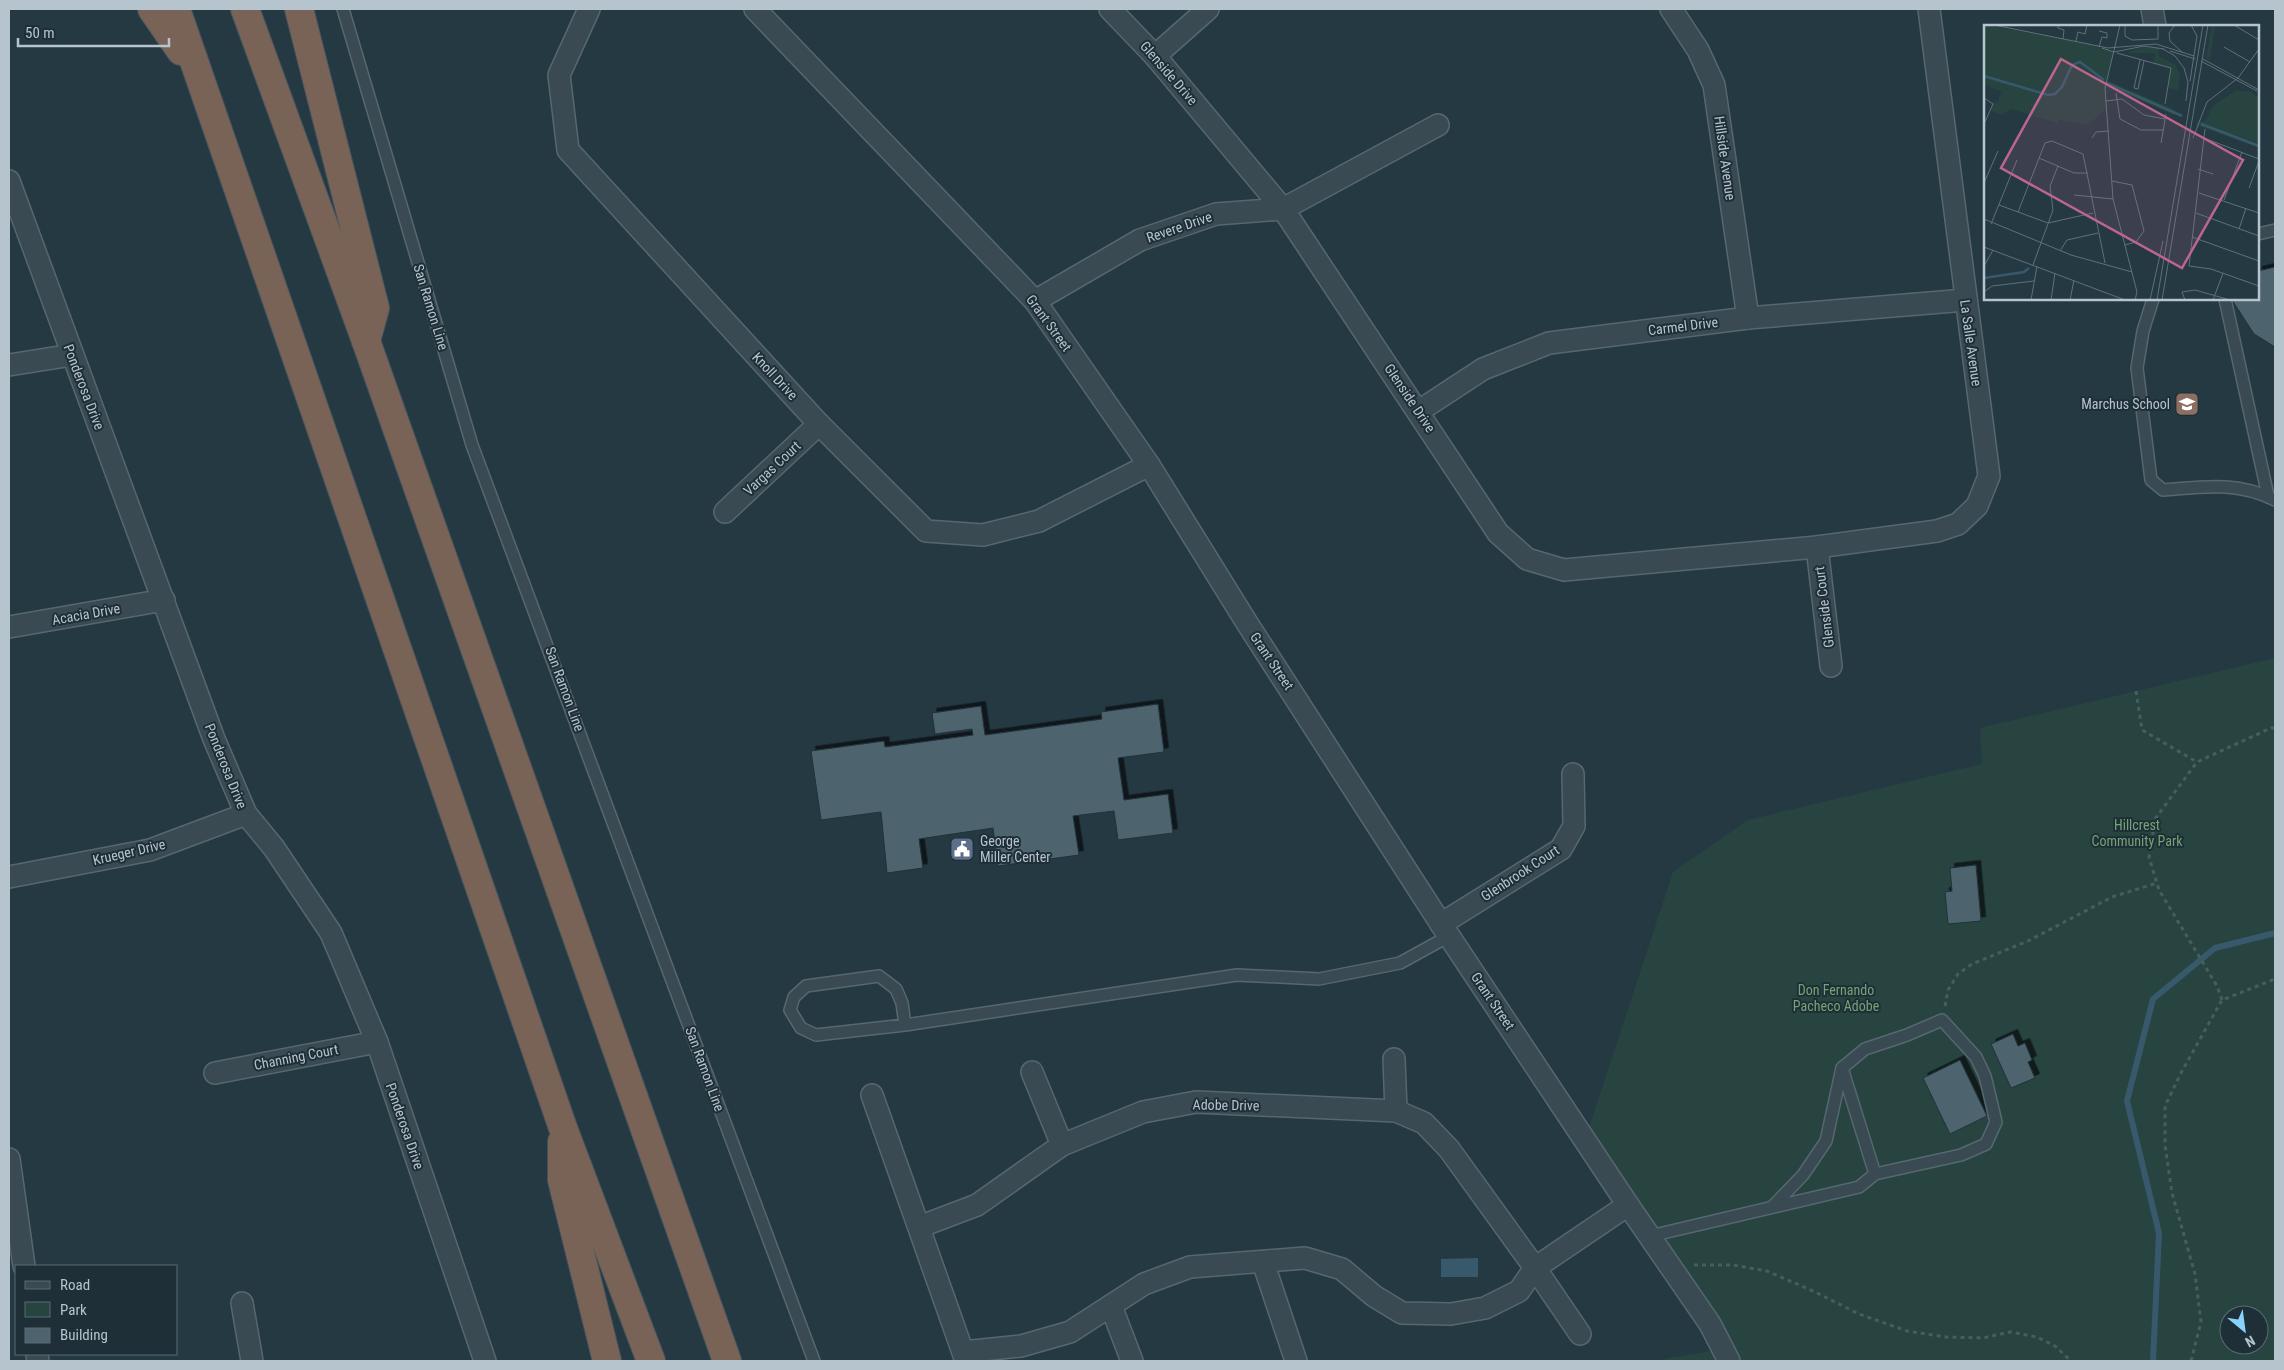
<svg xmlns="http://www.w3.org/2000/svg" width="2284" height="1370" font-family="'Roboto Condensed',sans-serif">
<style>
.green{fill:#274441;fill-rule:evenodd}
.water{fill:#38596b}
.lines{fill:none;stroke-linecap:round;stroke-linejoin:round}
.stream{stroke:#38596b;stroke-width:6}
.building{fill:#4e636e;stroke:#20313a;filter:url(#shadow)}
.lane-casing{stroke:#576770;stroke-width:14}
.street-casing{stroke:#576770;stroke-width:24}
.highway-casing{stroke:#44545d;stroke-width:30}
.path{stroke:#45605c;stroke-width:3;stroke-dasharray:4 4;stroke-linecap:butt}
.lane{stroke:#394a53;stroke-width:11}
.street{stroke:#394a53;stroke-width:21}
.highway{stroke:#796356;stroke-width:28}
.labels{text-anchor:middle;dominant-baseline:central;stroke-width:4;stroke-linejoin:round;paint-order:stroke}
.street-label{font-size:14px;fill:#b6c4cd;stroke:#1e2f38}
.poi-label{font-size:14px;fill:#b6c4cd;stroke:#1e2f38;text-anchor:end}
.park-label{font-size:14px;fill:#74a473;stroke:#1e2f38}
.inset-river{fill:none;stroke:#38596b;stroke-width:2.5}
.inset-road{fill:none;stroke:#5f717a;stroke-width:1}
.view{fill:#bd658e;fill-opacity:0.15;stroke:#bd658e;stroke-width:2.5}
.inset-edge{fill:none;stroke:#b6c4cd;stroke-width:2.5}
</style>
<defs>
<filter id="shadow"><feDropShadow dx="4.5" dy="-4.5" stdDeviation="0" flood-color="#0009"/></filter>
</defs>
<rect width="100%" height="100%" fill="#253943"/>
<path class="green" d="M2275,658V1361H1653L1722,1349L1585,1140L1673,872L1748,820L1982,764L1980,728ZM2229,1315H2259V1345H2229Z"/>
<path class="water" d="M1478,1258V1277H1441V1259Z"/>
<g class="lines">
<path class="stream" d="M2153,1361L2159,1233L2127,1101L2153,999L2215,948L2275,933"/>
</g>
<g class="building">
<path d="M2275,267V347L2254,334L2232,300L2258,299V271Z"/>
<path d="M1158,704L1164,752L1118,758L1124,800L1168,794L1173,833L1118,840L1114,811L1073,816L1079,855L998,866L993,828L919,839L923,868L887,873L881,812L821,820L811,751L884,741L885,747L973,735L972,729L935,734L932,713L981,706L985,735L1102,719L1101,712Z"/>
<path d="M1976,865L1981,921L1948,924L1945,892L1952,891L1950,868Z"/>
<path d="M2013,1034L2018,1046L2025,1043L2032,1060L2028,1062L2035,1078L2011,1088L1991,1044Z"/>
<path d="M1960,1060L1987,1116L1950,1134L1923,1078Z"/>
</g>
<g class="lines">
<g class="lane-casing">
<g id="lane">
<path d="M343,9L472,445L814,1361"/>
<path d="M2258,234L2275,230"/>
<path d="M2153,299L2143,331L2137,368L2151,480L2163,490C2203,487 2237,481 2275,500"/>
<path d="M2225,299L2268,496"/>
<path d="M905,1025L902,1003L896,989L879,976L806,986L794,997L790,1010L801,1028L816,1035L905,1025L1237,975L1319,979L1400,963L1449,936"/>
<path d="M1772,1207L1803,1175L1826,1141L1842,1068L1875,1174"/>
<path d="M1650,1236L1859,1187L1875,1174L1961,1155L1986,1144L1996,1122L1985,1076L1976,1057L1942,1020L1907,1035L1865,1049L1842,1068"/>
</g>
</g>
<g class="street-casing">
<g id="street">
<path d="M589,9L559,75L568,150L819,424L926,531L983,535L1039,521L1149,465"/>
<path d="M755,9L1035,301L1149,465L1247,623L1441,924L1628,1205L1710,1324L1729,1361"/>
<path d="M1110,9L1155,56L1283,209L1498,533L1527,559L1564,570L1817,547L1937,531L1958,524L1977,506L1989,476L1929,9"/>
<path d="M1671,9L1698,50L1714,85L1748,318"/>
<path d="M2152,9L2155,26"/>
<path d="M1155,56L1208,9"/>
<path d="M9,181L214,739L246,814L274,848L331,933L377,1042L485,1361"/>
<path d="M1035,301L1140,240L1216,214L1283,209L1438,125"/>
<path d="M9,365L72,355"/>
<path d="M1419,411L1483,369L1549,343L1748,318L1966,300"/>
<path d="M725,512L819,424"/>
<path d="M1817,547L1831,666"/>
<path d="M9,627L164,600"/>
<path d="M9,877L150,850L246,814"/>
<path d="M1441,924L1561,849L1574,826L1573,774"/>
<path d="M1394,1059L1396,1111"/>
<path d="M1032,1072L1062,1145"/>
<path d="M215,1073L377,1042"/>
<path d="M872,1095L966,1361"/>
<path d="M9,1159L24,1266"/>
<path d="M919,1227L977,1205L1062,1145L1143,1112L1196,1102L1396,1111L1424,1123L1449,1149L1535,1268L1580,1334"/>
<path d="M1263,1262L1296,1361"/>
<path d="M242,1303L252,1361"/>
<path d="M1111,1306L1132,1361"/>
<path d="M963,1352L1021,1346L1070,1332L1144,1284L1190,1267L1305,1258L1342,1269L1374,1296L1402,1313L1451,1314L1485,1308L1519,1291L1535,1268L1628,1205"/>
<path d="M37,1354L38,1361"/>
</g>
</g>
<g class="highway-casing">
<g id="highway">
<path d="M152,9L181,51"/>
<path d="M176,9L563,1128L651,1361"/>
<path d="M245,9L366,341L727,1361"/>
<path d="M299,9L375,308L366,341"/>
<path d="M562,1142V1180L607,1361"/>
</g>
</g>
<g class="path">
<path d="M2136,691L2142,730L2197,762"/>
<path d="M2222,1000L2217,986L2159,890L2149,857L2155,819L2197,762L2271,728H2275"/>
<path d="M1945,1006L1948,990L1958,974L1972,964L2028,941L2112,897L2157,883"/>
<path d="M1694,1265H1733L1767,1271L1813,1291L1859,1314L1907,1331L1946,1337L1983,1338L2010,1332L2037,1337L2055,1346L2071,1361"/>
<path d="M2191,1361L2201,1322L2195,1274L2172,1193L2165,1145V1106L2182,1071L2222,1000L2275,979"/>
</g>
<use href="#lane" class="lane"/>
<use href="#street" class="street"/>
<use href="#highway" class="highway"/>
</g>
<defs>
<g id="school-square" transform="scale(1.25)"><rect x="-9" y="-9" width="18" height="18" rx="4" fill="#8d6e63" stroke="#1e2f38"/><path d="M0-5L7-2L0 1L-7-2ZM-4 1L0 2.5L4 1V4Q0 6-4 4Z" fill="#fff"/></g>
<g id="civic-square" transform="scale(1.25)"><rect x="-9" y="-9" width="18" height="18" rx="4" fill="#5c6f8a" stroke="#1e2f38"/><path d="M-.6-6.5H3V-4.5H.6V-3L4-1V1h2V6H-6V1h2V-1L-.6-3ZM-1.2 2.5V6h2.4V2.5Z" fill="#fff"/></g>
</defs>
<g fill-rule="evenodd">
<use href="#school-square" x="2187" y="404"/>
<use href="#civic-square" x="962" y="849"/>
</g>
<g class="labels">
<g class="street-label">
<text transform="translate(1169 73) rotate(49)">Glenside Drive</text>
<text transform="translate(1725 158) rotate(82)">Hillside Avenue</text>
<text transform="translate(1179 227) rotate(-19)">Revere Drive</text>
<text transform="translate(431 307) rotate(73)">San Ramon Line</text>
<text transform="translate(1049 323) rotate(54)">Grant Street</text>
<text transform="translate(1683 326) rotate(-7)">Carmel Drive</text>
<text transform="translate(1971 343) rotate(82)">La Salle Avenue</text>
<text transform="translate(775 376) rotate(47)">Knoll Drive</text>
<text transform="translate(84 387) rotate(69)">Ponderosa Drive</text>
<text transform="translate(1410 398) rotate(56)">Glenside Drive</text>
<text transform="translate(772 468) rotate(-43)">Vargas Court</text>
<text transform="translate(1824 607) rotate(-97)">Glenside Court</text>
<text transform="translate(86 614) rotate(-10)">Acacia Drive</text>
<text transform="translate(1272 661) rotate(56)">Grant Street</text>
<text transform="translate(565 689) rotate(70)">San Ramon Line</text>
<text transform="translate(226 766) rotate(68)">Ponderosa Drive</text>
<text transform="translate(129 852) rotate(-13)">Krueger Drive</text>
<text transform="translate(1520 873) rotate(-33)">Glenbrook Court</text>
<text transform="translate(1493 1001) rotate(56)">Grant Street</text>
<text transform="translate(296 1057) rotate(-11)">Channing Court</text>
<text transform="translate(705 1069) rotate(70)">San Ramon Line</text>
<text transform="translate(1226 1105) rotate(1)">Adobe Drive</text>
<text transform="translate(405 1126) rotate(71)">Ponderosa Drive</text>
</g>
<g class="poi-label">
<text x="2170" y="404">Marchus School</text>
<text x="980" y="841" text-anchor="start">George<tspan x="980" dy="16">Miller Center</tspan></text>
</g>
<g class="park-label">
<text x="2137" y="825">Hillcrest<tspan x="2137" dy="16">Community Park</tspan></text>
<text x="1836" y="990">Don Fernando<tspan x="1836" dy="16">Pacheco Adobe</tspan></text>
</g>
</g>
<g transform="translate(1984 25)">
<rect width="275" height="275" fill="#253943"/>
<path d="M0,0L103,18L130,27L122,55L181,80L191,85L190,90L121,60L123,83L104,100L75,95L73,98L27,84L18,90L7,86L8,77H13L18,67L0,59ZM228,0H231L226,35L222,33ZM160,21L174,23L175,31L191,40L196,50L194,65L184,63L187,43L169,39L172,28H143ZM252,65L267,67L275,73V118L248,108L275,119V123L212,100L214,95L220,97L230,80Z" fill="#274441"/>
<path class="inset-river" d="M0,51L64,70L71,69L78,62L88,40L96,37L120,55M123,58L198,91M217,99L275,121M0,253L40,247L45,243"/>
<path class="inset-road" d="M10,0L124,23L172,19L210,31M74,0V3L80,5L79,14M136,0L121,63L129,174L153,267L151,275M141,0V11L148,15L174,14V0M191,0L185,8L186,16L198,27M250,0L275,15M92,16L94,7L101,9L103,0M115,22L118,12L123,13V8L115,6M240,22L266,37M118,23L130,27L160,21L180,24M179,24L191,31L200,43L204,57L202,76M186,26L211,34M133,28L187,43L181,79M219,34L275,65M156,35L150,63L154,64L160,36M217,36L273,66M254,53L275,24M206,56L213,11L207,0M132,68L136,94L157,105H180M0,73L9,79L0,99M122,76L138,74L160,90L181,94M221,104L205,241L227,244L275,261M108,113L112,107L125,106M209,113L223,77L254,53M220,113L275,134M177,118L182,89M55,133L90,148H104M214,144L229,149M128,156L148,160L160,206L152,217L141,220M0,158L14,126M265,163L275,136M215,168L275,188M90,170L129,174M240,175L258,127M15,180L64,198L109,188M34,187L61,118L68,116L99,129L121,238M212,188L275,211M0,194L87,230L148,247M7,199L33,135M255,204L262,183M208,212L275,236M0,222L141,275M76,226L83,215L114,208M49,240L69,185L66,161L74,141M0,241L9,225M0,267L8,261L50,256M47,275L53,241M67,275L71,248M86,275L90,255M166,275L179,216M173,275L219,0M178,275L224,0M201,275L198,267L211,265L246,275M229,275L239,248"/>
<path class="view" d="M77,34L259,135L198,243L17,143Z"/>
<rect width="275" height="275" class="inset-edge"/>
</g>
<rect width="2284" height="1370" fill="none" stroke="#b6c4cd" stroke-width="20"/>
<rect x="15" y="1265" width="162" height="90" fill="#1e2f38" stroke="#5b6b74"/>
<rect x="25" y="1281" width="25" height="8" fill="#394a53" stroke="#5b6b74"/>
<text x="60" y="1290" font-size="15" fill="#b6c4cd">Road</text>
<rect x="25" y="1302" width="25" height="15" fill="#274441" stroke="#5b6b74"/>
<text x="60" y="1315" font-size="15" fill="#b6c4cd">Park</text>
<rect x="25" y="1328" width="25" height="15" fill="#4e636e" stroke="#5b6b74"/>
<text x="60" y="1340" font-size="15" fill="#b6c4cd">Building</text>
<g transform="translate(2244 1330) rotate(151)"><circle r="24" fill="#1e2f38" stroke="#5b6b74"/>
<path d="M0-4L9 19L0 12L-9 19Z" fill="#8ad2fe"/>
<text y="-8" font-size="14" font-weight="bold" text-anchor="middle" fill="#b6c4cd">N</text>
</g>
<path d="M18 38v8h151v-8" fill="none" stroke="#b6c4cd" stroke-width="2.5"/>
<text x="25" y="38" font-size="15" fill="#b6c4cd" stroke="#1e2f38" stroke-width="4" paint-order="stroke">50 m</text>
</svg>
